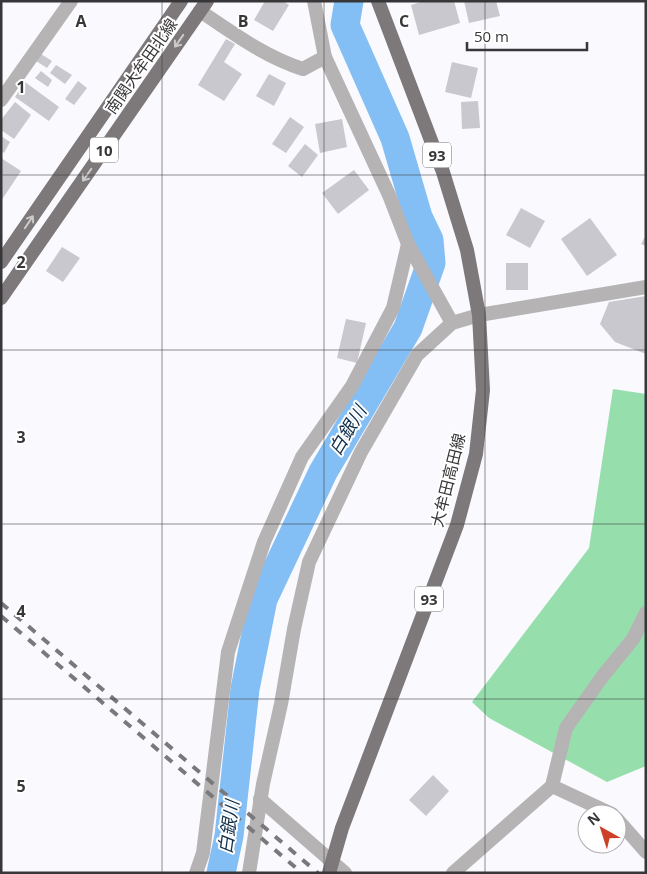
<svg xmlns="http://www.w3.org/2000/svg" width="647" height="874" font-family="'Open Sans','Noto Sans JP',sans-serif">
<style>
.green{fill:#96dfad}
.lines{fill:none;stroke-linecap:round;stroke-linejoin:round}
.river{stroke:#83bef5;stroke-width:29}
.building{fill:#c9c8ce}
.minor{stroke:#b6b3b4;stroke-width:14}
.primary{stroke:#7d787a;stroke-width:14}
.rail{stroke:#79797c;stroke-width:4;stroke-dasharray:9 9;stroke-linecap:butt}
.oneway{stroke:#cbc9ca}
.grid{fill:none;stroke:#373739;stroke-width:1;stroke-opacity:0.55}
.labels{text-anchor:middle;dominant-baseline:central;stroke-width:4;stroke-linejoin:round;paint-order:stroke}
.shield{fill:#fff;stroke:#737374;stroke-width:1}
.shield-label{font-size:15px;font-weight:bold;fill:#373739}
.street-label{font-size:16px;fill:#373739;stroke:#fff}
.water-label{font-size:18px;font-style:italic;fill:#11304c;stroke:#fff}
.grid-label{font-size:16px;text-anchor:middle;font-weight:bold;fill:#373739;stroke:#fff;stroke-width:4;stroke-linejoin:round;paint-order:stroke}
</style>
<rect width="100%" height="100%" fill="#f9f9fe"/>
<path class="green" d="M613,389L646,394V766L607,782L489,718L472,702L589,548Z"/>
<g class="lines">
<path class="river" d="M221,873L229,836L245,689L263,599L323,472L408,328L431,263L429,240L418,217L395,138L345,25L349,1"/>
</g>
<g class="building">
<path d="M265,1H283L289,5L273,31L254,20Z"/>
<path d="M424,1H454L460,23L419,35L411,5Z"/>
<path d="M464,1H496L500,16L469,23Z"/>
<path d="M226,39L235,44L224,62L242,74L224,101L198,85Z"/>
<path d="M41,54L52,61L47,68L36,61Z"/>
<path d="M452,62L478,68L471,98L445,92Z"/>
<path d="M56,65L72,75L65,84L50,73Z"/>
<path d="M41,71L52,80L48,87L35,78Z"/>
<path d="M269,74L286,83L274,106L256,96Z"/>
<path d="M78,81L87,88L74,105L65,99Z"/>
<path d="M25,82L59,107L49,121L15,97Z"/>
<path d="M478,101L480,128L462,129L461,102Z"/>
<path d="M15,102L31,115L14,139L1,130V120Z"/>
<path d="M290,117L304,127L286,153L272,144Z"/>
<path d="M342,119L347,147L320,153L315,124Z"/>
<path d="M1,136L10,142L4,153L1,151Z"/>
<path d="M305,144L318,155L302,177L288,166Z"/>
<path d="M1,158L21,171L1,201Z"/>
<path d="M354,170L369,190L338,214L322,193Z"/>
<path d="M521,208L545,221L530,248L506,235Z"/>
<path d="M590,218L617,255L587,276L561,239Z"/>
<path d="M646,235V246L641,244Z"/>
<path d="M62,247L80,258L63,282L46,271Z"/>
<rect x="506" y="263" width="22" height="27"/>
<path d="M646,296V354L615,342L600,324L609,302Z"/>
<path d="M346,319L366,323L357,363L337,358Z"/>
<path d="M433,775L449,791L426,816L409,800Z"/>
</g>
<g class="lines">
<g class="minor">
<path d="M314,1L325,57L389,195L408,244L452,323"/>
<path d="M200,11C233,33 265,57 303,69L325,57"/>
<path d="M1,100L71,1"/>
<path d="M552,786L612,814"/>
<path d="M260,799L345,873"/>
<path d="M617,819L646,852"/>
<path d="M196,873L203,853L228,652L264,542L302,457L352,386L393,308L408,244"/>
<path d="M249,873L263,784L281,704L294,629L309,562L361,452L417,355L452,323L479,315L646,287"/>
<path d="M453,873L552,786L566,728L602,677L633,639L646,613"/>
</g>
<g class="primary">
<path d="M1,262L181,1"/>
<path d="M1,298L207,1"/>
<path d="M329,873L342,828L457,525L476,454L483,390L479,315L467,250L443,172L378,1"/>
</g>
<g class="rail">
<path d="M1,603L318,873"/>
<path d="M1,616L302,873"/>
</g>
</g>
<defs><path id="oneway-shaft" d="M-6 0H5M1.5-3L5.5 0L1.5 3" fill="none" stroke-width="1.6" stroke-linecap="round" stroke-linejoin="round" transform="scale(1.25)"/></defs>
<g class="oneway">
<use href="#oneway-shaft" transform="translate(179 41) rotate(125)"/>
<use href="#oneway-shaft" transform="translate(87 175) rotate(125)"/>
<use href="#oneway-shaft" transform="translate(29 222) rotate(-56)"/>
</g>
<path class="grid" d="M162,1V873M324,1V873M485,1V873M1,175H646M1,350H646M1,524H646M1,699H646"/>
<g class="labels">
<g class="shield">
<rect x="90" y="137.5" width="28" height="25" rx="4"/>
<rect x="423" y="142.5" width="28" height="25" rx="4"/>
<rect x="415" y="586.5" width="28" height="25" rx="4"/>
</g>
<g class="shield-label">
<text x="104" y="150">10</text>
<text x="437" y="155">93</text>
<text x="429" y="599">93</text>
</g>
<g class="street-label">
<text transform="translate(141 66) rotate(-55)">南関大牟田北線</text>
<text transform="translate(448 480) rotate(-76)">大牟田高田線</text>
</g>
<g class="water-label">
<text transform="translate(347 430) rotate(-59)">白銀川</text>
<text transform="translate(228 827) rotate(-82)">白銀川</text>
</g>
</g>
<g class="grid-label">
<text x="81" y="27">A</text>
<text x="243" y="27">B</text>
<text x="404" y="27">C</text>
<text x="21" y="93">1</text>
<text x="21" y="268">2</text>
<text x="21" y="443">3</text>
<text x="21" y="617">4</text>
<text x="21" y="792">5</text>
</g>
<rect width="647" height="874" fill="none" stroke="#373739" stroke-width="5"/>
<g transform="translate(602 829) rotate(321)"><circle r="24" fill="#ffffff" stroke="#afafb0"/>
<path d="M0-4L9 19L0 12L-9 19Z" fill="#cc4127"/>
<text y="-8" font-size="14" font-weight="bold" text-anchor="middle" fill="#373739">N</text>
</g>
<path d="M467 42v8h120v-8" fill="none" stroke="#373739" stroke-width="2.5"/>
<text x="474" y="42" font-size="15" fill="#373739" stroke="#ffffff" stroke-width="4" paint-order="stroke">50 m</text>
</svg>
